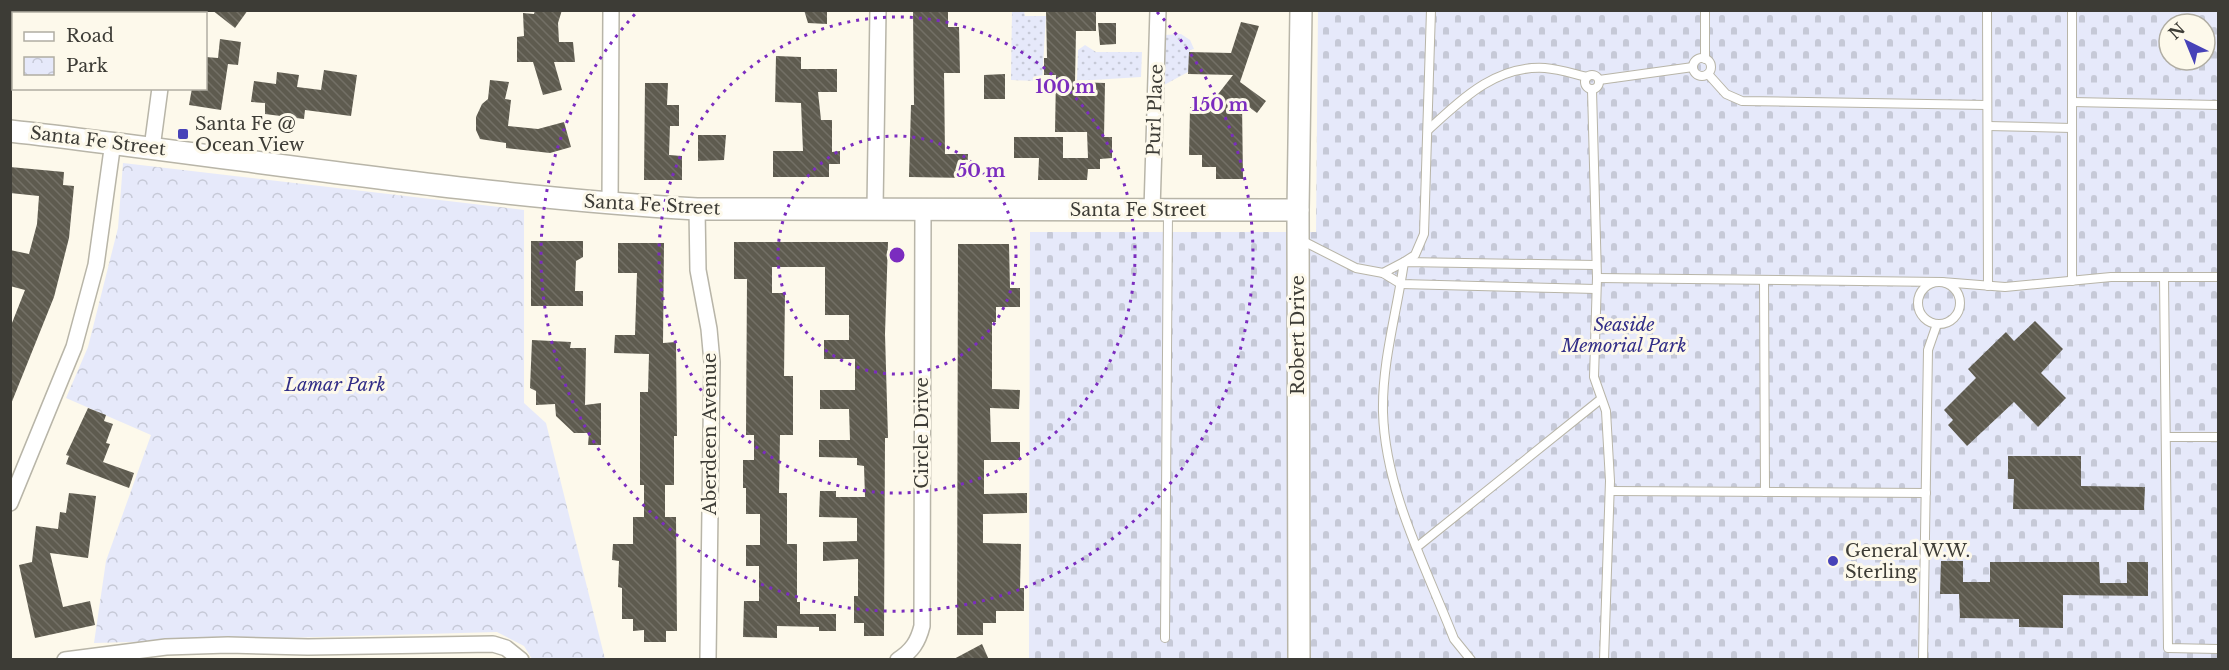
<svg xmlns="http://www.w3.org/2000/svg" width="2229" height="670" font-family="'Libre Baskerville',serif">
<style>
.grass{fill:url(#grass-dots)}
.cemetery{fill:url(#cemetery-stones);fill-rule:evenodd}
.park{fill:url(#park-crowns)}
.building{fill:url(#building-back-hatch)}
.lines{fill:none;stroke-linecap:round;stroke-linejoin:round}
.lane-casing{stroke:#b8b5a8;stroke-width:10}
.street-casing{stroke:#b8b5a8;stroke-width:18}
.secondary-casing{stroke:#b8b5a8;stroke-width:24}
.lane{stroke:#fff;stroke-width:8}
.street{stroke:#fff;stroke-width:15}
.secondary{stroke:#fff;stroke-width:21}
.ring{fill:none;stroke:#7b2cbf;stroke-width:3;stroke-dasharray:3 6}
.poi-dot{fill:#4742b8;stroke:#fdf9eb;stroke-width:2}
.labels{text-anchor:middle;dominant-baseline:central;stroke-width:6;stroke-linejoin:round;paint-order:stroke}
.street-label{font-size:18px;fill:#3d3c36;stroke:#fdf9eb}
.poi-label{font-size:18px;fill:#3d3c36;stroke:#fdf9eb;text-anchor:start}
.park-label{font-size:18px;font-style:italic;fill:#312d87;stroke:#fdf9eb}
.centre{fill:#7b2cbf;stroke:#fdf9eb;stroke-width:3}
.ring-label{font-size:18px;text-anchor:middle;font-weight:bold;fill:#7b2cbf;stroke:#fdf9eb;stroke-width:6;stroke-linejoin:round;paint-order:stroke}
</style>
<defs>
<pattern id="grass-dots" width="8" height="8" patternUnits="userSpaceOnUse" patternTransform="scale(1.5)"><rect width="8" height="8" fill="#e6e9fa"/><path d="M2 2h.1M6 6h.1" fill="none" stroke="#c6c9d7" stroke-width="1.8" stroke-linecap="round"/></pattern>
<pattern id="cemetery-stones" width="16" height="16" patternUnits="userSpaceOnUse" patternTransform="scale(1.5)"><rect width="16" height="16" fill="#e6e9fa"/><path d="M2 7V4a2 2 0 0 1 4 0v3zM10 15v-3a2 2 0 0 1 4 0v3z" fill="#c6c9d7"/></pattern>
<pattern id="park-crowns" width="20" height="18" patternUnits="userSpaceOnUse" patternTransform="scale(1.5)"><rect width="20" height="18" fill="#e6e9fa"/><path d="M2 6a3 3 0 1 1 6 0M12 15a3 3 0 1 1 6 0" fill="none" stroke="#c6c9d7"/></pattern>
<pattern id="building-back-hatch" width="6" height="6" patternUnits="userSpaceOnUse" patternTransform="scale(1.5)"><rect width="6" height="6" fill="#5e5b4f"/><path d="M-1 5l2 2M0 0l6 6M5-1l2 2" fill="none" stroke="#737066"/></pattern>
</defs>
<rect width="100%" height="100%" fill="#fdf9eb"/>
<g class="grass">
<path d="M1012,11H1024L1025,16H1046L1042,81L1011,80Z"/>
<path d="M1181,34L1190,40L1194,49L1190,50L1188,72L1164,85V35Z"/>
<path d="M1085,45L1096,52H1142L1141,77L1077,81L1078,50Z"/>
</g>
<path class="cemetery" d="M1318,11H2218V659L1029,660L1030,232H1316ZM2169,24H2205V60H2169Z"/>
<path class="park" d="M123,163L524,210V403L546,423L605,659H532L524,646L497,632L94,643L106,561L151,435L66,398L88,347L118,228Z"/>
<g class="building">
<path d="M212,10H248L235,28Z"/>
<path d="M535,10H562L558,23L559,42H573L575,62H554L562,90L543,95L533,62H517V37L524,36L523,13L534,14Z"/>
<path d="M804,10H827V24L808,23Z"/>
<path d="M913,10H948V27H959L960,73H944L945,154H968L967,178L909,177L911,105H914Z"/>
<path d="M1046,10H1096V31H1076L1075,82L1105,83L1104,137H1112V158L1100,159V169H1088L1087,180H1038L1039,158H1014V137H1063V158H1088L1087,132H1055L1056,75H1044V58H1047Z"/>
<path d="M1241,22L1259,26L1240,82L1266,101L1257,113L1242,102L1243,179H1216V167H1202V155H1189L1190,107H1208L1233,75L1188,74L1189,52L1231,53Z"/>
<path d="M1098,23H1116V44L1100,45Z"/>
<path d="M220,39L241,42L238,65L228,64L221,110L189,105L192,88H206V57L218,58Z"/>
<path d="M776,56L801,57V69H837V92H818L821,120H832V152L840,151V164H829V177H773V151H803L801,103L775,102Z"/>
<path d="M324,70L357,75L351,116L305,110L304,119L265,114V103L251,102L254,81L276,84L277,72L299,75L297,87L321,90Z"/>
<path d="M1005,74V99H984V75Z"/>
<path d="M490,80L509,82L505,99L511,100L508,126L538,129L564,122L571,147L550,153L506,148V143L480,139L476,130V117L482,104L488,99Z"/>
<path d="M645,83H668L667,105H679V126H670L669,155L682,156V180H644Z"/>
<path d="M698,135H726L724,160L698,161Z"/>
<path d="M10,167L64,172L63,185L74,186L69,238L54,297L11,404L10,328L25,290L10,286V250L29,254L37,224L39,196L10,193Z"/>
<path d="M531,241H583V257L576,261L575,291H583V306H531Z"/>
<path d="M734,242H888L885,334L888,438H885L884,636H864V623H854V596H858V559L823,561V542L857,541V518L819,517L820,491H836V497H865L864,466L857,465V458L819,457V440H850L849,409H820V390H855V359H824V340H849V315H825V267H772V293H785L784,376H793V435H780L779,493H787V544H797V602H800V614H836V631H819V627L777,626V638L743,637L744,601H759V566H746V545H760V514H746V488H743V460H754V435H746L747,279H734Z"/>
<path d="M618,243H664L663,343L676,342L677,436H674V485H665V517H676L677,631H666V642H644V630L633,631V619H622V588L618,587L619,561L612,560L613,544H633V517H644V485H640V392H648L649,354L614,353L615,335H635L637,273H618Z"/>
<path d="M958,244H1009L1010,288H1020V307H996V322H992V389L1020,390L1019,409L990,408L991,442H1020V460H984V494L1027,493V513L983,514V543L1021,544L1020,588H1024V611H996V623H983V635H957Z"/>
<path d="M2035,321L2063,349L2041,373L2066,398L2038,427L2014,402L1967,446L1948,425L1953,420L1944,410L1976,378L1968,369L2006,332L2014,341Z"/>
<path d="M532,340L571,342L570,348H586L585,405L601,403V445H588L589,433H574L556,416L555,404L536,405V391L530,388Z"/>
<path d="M88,408L106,415L104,421L113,424L106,443L110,444L103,462L134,473L129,488L66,464L69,456L66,455Z"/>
<path d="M2008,456H2081V486L2145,487L2144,510L2013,509L2014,479H2008Z"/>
<path d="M69,493L96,496L88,558L50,553L63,607L90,601L95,625L35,638L19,565L32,562L36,526L58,529L60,512L66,513Z"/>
<path d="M1941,561H1963V582H1990V562H2099L2100,583H2127V562H2148V596L2063,595V628L2019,627V619L1960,618L1959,594H1940Z"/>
<path d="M982,644L989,660H952Z"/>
</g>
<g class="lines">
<g class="lane-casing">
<g id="lane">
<path d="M1431,10L1424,234L1415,255L1404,262C1397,312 1382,361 1383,412C1385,491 1426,567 1454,639L1471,660"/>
<path d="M1987,10L1988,286"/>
<path d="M2072,10V281"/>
<circle cx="1702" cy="67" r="9"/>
<path d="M1705,59V10"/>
<path d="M1708,74L1726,94L1742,101L1987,105"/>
<circle cx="1592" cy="82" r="7"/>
<path d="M1599,80L1693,67"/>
<path d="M1592,90L1597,278L1594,377L1606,411L1610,481L1604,660"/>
<path d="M2072,102L2218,105"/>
<path d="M1988,126L2072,128"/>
<path d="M1428,130C1462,99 1496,65 1545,68C1559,69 1574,74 1587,77"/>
<path d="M1299,239L1356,268L1383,273L1401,284L1596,289"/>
<path d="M1383,273L1404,262L1596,265"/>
<path d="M2164,277L2168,648L2218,649"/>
<path d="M1597,278L1942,282L2005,287L2111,277H2218"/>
<path d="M1764,280L1765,492"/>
<circle cx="1939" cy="303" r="21"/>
<path d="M2166,437H2218"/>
<path d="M1610,491L1926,493"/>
<path d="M1417,547L1601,399"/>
<path d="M1165,638L1168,212"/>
<path d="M1923,660L1928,350L1937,324"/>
</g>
</g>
<g class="street-casing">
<g id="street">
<path d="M170,14V10"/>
<path d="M152,148L160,88"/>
<path d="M610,204L611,10"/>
<path d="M875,208L878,10"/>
<path d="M697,209L698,270L709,329L712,362L708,659"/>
<path d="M1152,210L1158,10"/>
<path d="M10,503L74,347L96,265L113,142"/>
<path d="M65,660L166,647L228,645L308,647L493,644L506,648L521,660"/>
<path d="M898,660C912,651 918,642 922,626L923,209"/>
</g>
</g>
<g class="secondary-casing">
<g id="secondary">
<path d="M10,131C240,157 467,196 697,209L1298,210"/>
<path d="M1299,660L1298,210L1301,10"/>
</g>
</g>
<use href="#lane" class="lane"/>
<use href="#street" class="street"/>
<use href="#secondary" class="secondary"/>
</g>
<g class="ring">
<circle cx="897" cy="255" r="119"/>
<circle cx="897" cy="255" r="238"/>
<path d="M1157 12A356 356 0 1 1 637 12"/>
</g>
<g class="poi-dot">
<rect x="177" y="128" width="12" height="12" rx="3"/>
<circle cx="1833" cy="561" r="6"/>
</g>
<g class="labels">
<g class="street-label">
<text transform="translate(1155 110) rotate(-88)">Purl Place</text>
<text transform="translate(98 141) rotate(7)">Santa Fe Street</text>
<text transform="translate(652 205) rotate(3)">Santa Fe Street</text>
<text x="1138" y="210">Santa Fe Street</text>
<text transform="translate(1298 335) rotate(-90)">Robert Drive</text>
<text transform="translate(922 433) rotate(-90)">Circle Drive</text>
<text transform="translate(710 434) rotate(-90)">Aberdeen Avenue</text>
</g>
<g class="poi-label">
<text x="195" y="124">Santa Fe @<tspan x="195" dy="21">Ocean View</tspan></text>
<text x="1845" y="551">General W.W.<tspan x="1845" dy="21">Sterling</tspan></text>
</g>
<g class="park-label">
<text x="1624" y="325">Seaside<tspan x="1624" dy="21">Memorial Park</tspan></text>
<text x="335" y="385">Lamar Park</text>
</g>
</g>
<circle cx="897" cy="255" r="9" class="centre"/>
<g class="ring-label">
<text x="1065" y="93">100 m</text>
<text x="1220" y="111">150 m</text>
<text x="981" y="177">50 m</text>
</g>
<rect width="2229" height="670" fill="none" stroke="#3d3c36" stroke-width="24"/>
<rect x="12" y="12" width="195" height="78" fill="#fdf9eb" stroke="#b0ada3" stroke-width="1.5"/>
<rect x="24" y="32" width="30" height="9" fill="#ffffff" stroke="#b0ada3" stroke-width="1.5"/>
<text x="66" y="42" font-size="18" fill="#3d3c36">Road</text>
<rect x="24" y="57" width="30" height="18" fill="url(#park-crowns)" stroke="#b0ada3" stroke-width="1.5"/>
<text x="66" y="72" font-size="18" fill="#3d3c36">Park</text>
<g transform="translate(2187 42) rotate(317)"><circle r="28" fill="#fdf9eb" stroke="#b0ada3" stroke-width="1.5"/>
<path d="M0-4.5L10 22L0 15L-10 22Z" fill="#4742b8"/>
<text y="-9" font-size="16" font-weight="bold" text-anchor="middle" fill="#3d3c36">N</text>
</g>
</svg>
